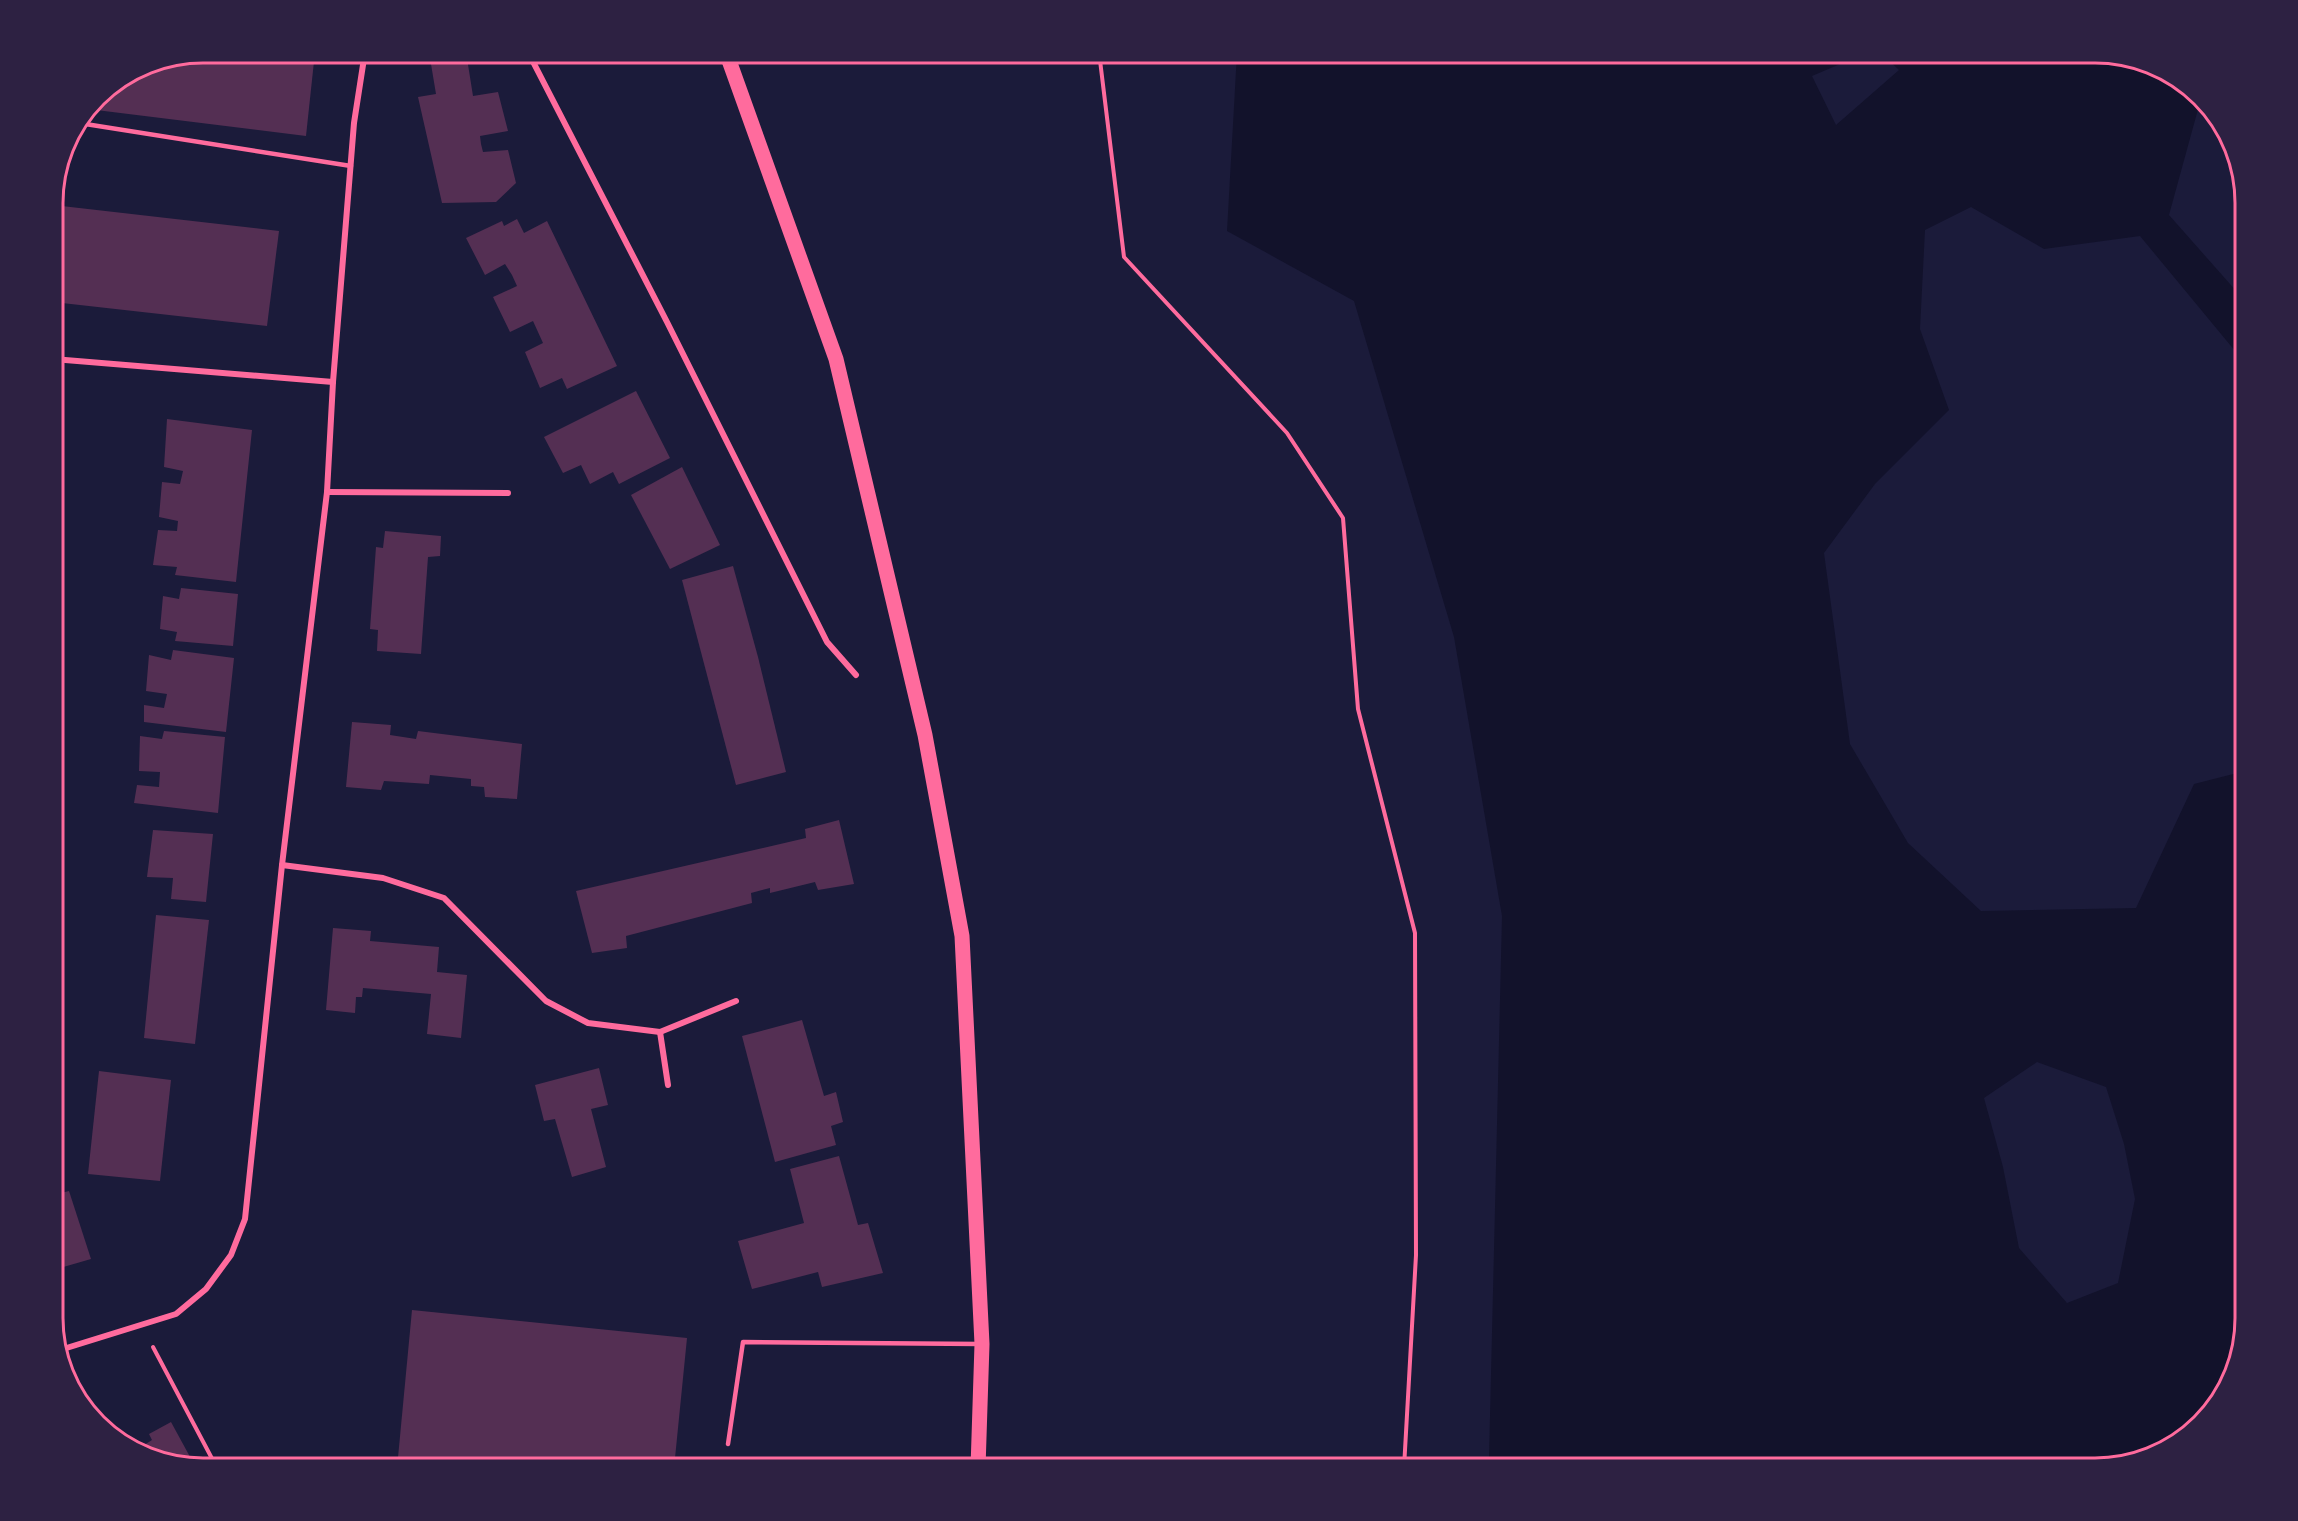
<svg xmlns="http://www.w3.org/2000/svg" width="2298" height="1521" font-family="'Zilla Slab',serif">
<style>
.water{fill:#12122b;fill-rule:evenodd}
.building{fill:#542f53}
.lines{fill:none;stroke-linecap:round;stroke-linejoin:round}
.path{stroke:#ff6b9d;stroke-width:4}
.service{stroke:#ff6b9d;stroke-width:4.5}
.minor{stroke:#ff6b9d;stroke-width:6}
.primary{stroke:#ff6b9d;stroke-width:15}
.rim{fill:none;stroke:#ff6b9d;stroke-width:3}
</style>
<rect width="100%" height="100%" fill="#1b1b3a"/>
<path class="water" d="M1237,53H1866L1812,76L1836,125L1899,70L1881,53H2095L2179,78L2200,102L2169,215L2245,301V363L2140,236L2044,249L1971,207L1925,230L1920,329L1949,410L1875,484L1824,553L1850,744L1908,843L1981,911L2136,908L2194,784L2245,771V1319L2220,1402L2162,1453L2096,1468H1487L1489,1458L1502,916L1454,637L1354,301L1227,231ZM2037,1062L2106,1087L2124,1144L2135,1199L2118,1283L2067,1303L2019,1248L2003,1167L1984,1098Z"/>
<g class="building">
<path d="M203,52H315L306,136L88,109L97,96L145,64Z"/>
<path d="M429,52H466L473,96L498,92L508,131L480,136L481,144L483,152L508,150L516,183L496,202L442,203L418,97L436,94Z"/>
<path d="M53,205L279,231L267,326L53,302Z"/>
<path d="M517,219L524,233L547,221L617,366L567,389L562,378L540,388L525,352L543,343L533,321L510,332L493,297L517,286L512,275L505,264L485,275L466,238L502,221L504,226Z"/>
<path d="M636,391L670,458L619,484L613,472L590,484L581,465L563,473L544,437Z"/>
<path d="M167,419L252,430L236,582L175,575L177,567L153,565L158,530L177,531L178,521L159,517L162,482L180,484L183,471L164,467Z"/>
<path d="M682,467L720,545L670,569L631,495Z"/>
<path d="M385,531L441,536L440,556L428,557L421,654L377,651L378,630L370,629L376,547L383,548Z"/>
<path d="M733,566L758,657L786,772L736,785L682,580Z"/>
<path d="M181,588L238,594L233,646L175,641L177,632L160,629L163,596L179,599Z"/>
<path d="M173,650L234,658L226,732L144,722V705L164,708L167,694L146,691L149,655L171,660Z"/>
<path d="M352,722L391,725L390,735L416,739L418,731L522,744L517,799L485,797L484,787L471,786V779L430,775L429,784L384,781L381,790L346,787Z"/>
<path d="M164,731L225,737L218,813L134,803L137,785L159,787L160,772L139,771L140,736L162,739Z"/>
<path d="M839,820L854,884L818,890L815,882L770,893V888L751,893L752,903L626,936L627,948L592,953L576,891L806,838L805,829Z"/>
<path d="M153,830L213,834L206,902L171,899L173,878L147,877Z"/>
<path d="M156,915L209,920L195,1044L144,1038Z"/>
<path d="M333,928L371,931L370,941L439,947L437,972L467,975L461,1038L427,1034L431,994L363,988L362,997H356L355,1013L326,1010Z"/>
<path d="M802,1020L824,1096L836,1092L843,1122L831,1126L836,1145L775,1162L742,1036Z"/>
<path d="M599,1068L608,1105L591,1109L606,1167L572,1177L555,1119L544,1121L535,1085Z"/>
<path d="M99,1071L171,1080L160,1181L88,1174Z"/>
<path d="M839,1156L858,1225L868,1223L883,1273L822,1287L818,1272L752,1289L738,1241L804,1223L790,1169Z"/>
<path d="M69,1191L91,1259L53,1270V1195Z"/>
<path d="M412,1310L687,1338L674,1468H397Z"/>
<path d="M171,1422L195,1466L138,1449L152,1440L149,1434Z"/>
<path d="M119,1429L129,1446L119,1443L111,1434Z"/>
</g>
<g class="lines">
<g class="path">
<path d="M1099,52L1124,257L1287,433L1343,518L1358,709L1415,933L1416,1255L1404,1468"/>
<path d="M153,1347L217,1468"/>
</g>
<g class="service">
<path d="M79,123L351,166"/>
<path d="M728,1444L743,1342L980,1344"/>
</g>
<g class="minor">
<path d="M528,52L667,322L827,642L856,675"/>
<path d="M53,359L333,382"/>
<path d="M327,492L508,493"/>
<path d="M282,865L383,878L444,898L546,1001L588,1023L660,1032L736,1001"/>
<path d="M660,1032L668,1085"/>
<path d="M60,1350L176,1314L206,1289L231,1255L245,1219L282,865L327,492L333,382L354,123L365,52"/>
</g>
<path class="primary" d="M726,52L836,359L925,735L962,936L982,1344L978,1468"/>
</g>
<path d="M0 0H2298V1521H0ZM203 63H2095A140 140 0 0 1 2235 203V1318A140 140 0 0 1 2095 1458H203A140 140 0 0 1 63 1318V203A140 140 0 0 1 203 63Z" fill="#2d2142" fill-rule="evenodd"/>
<path class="rim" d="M203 63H2095A140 140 0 0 1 2235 203V1318A140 140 0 0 1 2095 1458H203A140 140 0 0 1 63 1318V203A140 140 0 0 1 203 63Z"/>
</svg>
